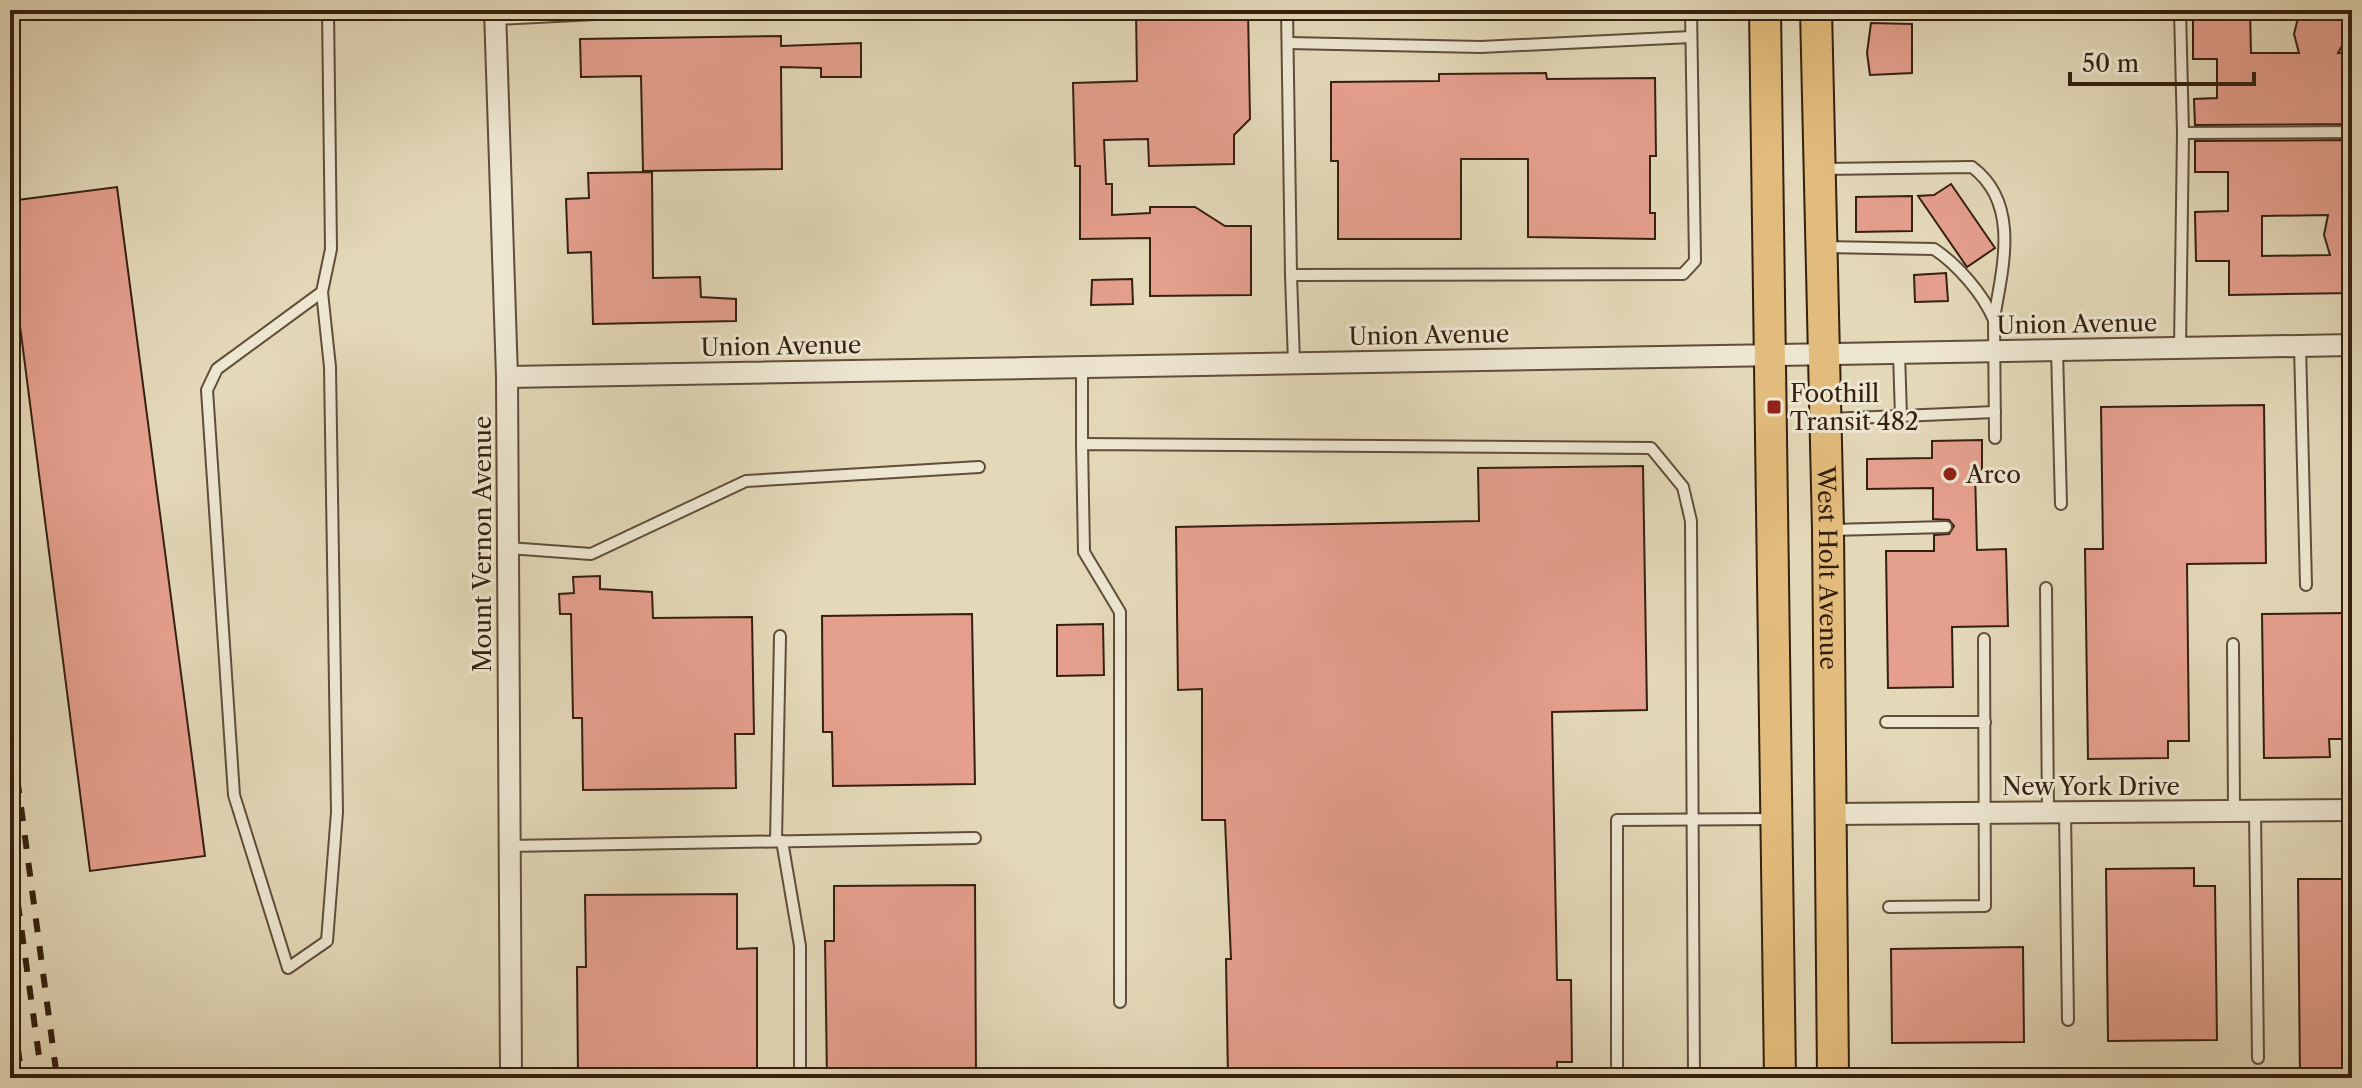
<svg xmlns="http://www.w3.org/2000/svg" width="2362" height="1088" font-family="'Libre Caslon Text',serif">
<style>
.building{fill:#e59f8e;stroke:#35200f;stroke-width:2;fill-rule:evenodd}
.lines{fill:none;stroke-linecap:round;stroke-linejoin:round}
.lane-casing{stroke:#604e39;stroke-width:14}
.street-casing{stroke:#604e39;stroke-width:24}
.primary-casing{stroke:#35200f;stroke-width:34}
.lane{stroke:#ede6d1;stroke-width:10}
.street{stroke:#ede6d1;stroke-width:20}
.primary{stroke:#e2bc7c;stroke-width:30}
.rail{stroke:#35200f;stroke-width:6;stroke-dasharray:14 14;stroke-linecap:butt}
.poi-dot{fill:#8f2418;stroke:#ede6d1;stroke-width:3}
.labels{text-anchor:middle;dominant-baseline:central;stroke-width:6;stroke-linejoin:round;paint-order:stroke}
.street-label{font-size:24px;fill:#35200f;stroke:#ede6d1}
.poi-label{font-size:24px;fill:#35200f;stroke:#ede6d1;text-anchor:start}
</style>
<rect width="100%" height="100%" fill="#e3d8b8"/>
<filter id="stains"><feTurbulence type="fractalNoise" baseFrequency=".0025" numOctaves="4"/><feColorMatrix values="0 0 0 0 .2 0 0 0 0 .09 0 0 0 0 .02 0 0 0 .5 -.17"/></filter>
<radialGradient id="worn" r=".72"><stop offset=".6" stop-color="#630" stop-opacity="0"/><stop offset="1" stop-color="#630" stop-opacity=".3"/></radialGradient>
<g class="building">
<path d="M1136,10H1248L1250,119L1234,135V164L1149,166L1148,139L1104,140L1106,184H1112V215L1150,213V207H1195L1225,226H1251V295L1150,296V238L1080,239V166H1075L1073,83L1137,81Z"/>
<path d="M2193,10H2250L2251,53H2299L2294,34L2300,10H2352V27L2338,53L2352,52V124L2195,125L2194,99L2217,98V59H2193Z"/>
<path d="M1871,23L1912,24V73L1870,75L1867,53Z"/>
<path d="M781,36V46L861,43V77H821V68L781,67L782,169L643,171L641,76L581,77L580,39Z"/>
<path d="M1546,73L1547,79L1655,78L1656,156H1650V213H1655V239L1528,237V159H1461V239H1338V161H1331V82L1439,81V74Z"/>
<path d="M2352,140V293L2229,295V261H2196L2195,212L2228,211V172H2195V141ZM2328,215L2324,235L2330,255L2262,256V216Z"/>
<path d="M652,172L653,278L700,277L701,297L736,299V321L593,324L591,252L568,253L566,199L589,198L588,173Z"/>
<path d="M1951,184L1995,248L1967,267L1918,196L1934,195Z"/>
<path d="M117,187L205,856L90,871L10,248V201Z"/>
<path d="M1912,196V231L1856,232V197Z"/>
<path d="M1946,273L1948,301L1915,302L1914,275Z"/>
<path d="M1132,279L1133,304L1091,305L1092,280Z"/>
<path d="M2264,405L2266,563L2187,564L2189,741H2168V758L2088,759L2085,549H2103L2101,407Z"/>
<path d="M1982,440V470H1975L1977,550L2006,549L2008,626L1952,627L1953,687L1888,688L1886,551H1934V535L1949,534L1954,526L1949,520L1933,519V488L1867,489V459L1932,458V441Z"/>
<path d="M1643,466L1647,710L1552,712L1557,980H1571L1572,1062H1557V1078H1228L1226,959H1231L1225,820H1202V689L1178,690L1176,527L1479,521L1478,468Z"/>
<path d="M600,576V589L652,592L653,618L752,617L754,734H735L736,788L583,790L582,718H573L571,614H560L559,594L574,593L573,577Z"/>
<path d="M2346,613H2352V739H2329L2330,757L2264,758L2262,614Z"/>
<path d="M972,614L975,784L833,786L832,732H823L822,616Z"/>
<path d="M1103,624L1104,675L1057,676V625Z"/>
<path d="M2194,868V886H2215L2217,1040L2108,1041L2106,869Z"/>
<path d="M2298,879H2352V1078H2300Z"/>
<path d="M975,885L976,1078H827L825,941H834V886Z"/>
<path d="M737,894V949L757,948V1078H578L577,967H586L585,895Z"/>
<path d="M2023,947L2024,1042L1892,1043L1891,949Z"/>
</g>
<g class="lines">
<g class="lane-casing">
<g id="lane">
<path d="M1287,10L1291,275"/>
<path d="M2180,10L2183,133L2352,132"/>
<path d="M496,19L673,10"/>
<path d="M1288,43L1481,47L1691,37"/>
<path d="M1823,169L1972,167C2020,203 2003,266 1994,318"/>
<path d="M1824,247L1934,249C1958,265 1983,294 1994,320L1995,438"/>
<path d="M322,292L330,367L337,812L327,941L288,968L234,795L207,390L217,369L322,292L331,249L328,10"/>
<path d="M2300,346L2306,585"/>
<path d="M2180,348L2183,133"/>
<path d="M2057,350L2061,504"/>
<path d="M1899,353L1901,417"/>
<path d="M1294,363L1291,275L1683,274L1695,261L1691,10"/>
<path d="M1829,419L1995,412"/>
<path d="M1082,444V367"/>
<path d="M1832,530L1946,527"/>
<path d="M508,548L591,554L746,481L979,467"/>
<path d="M2046,588L2048,813"/>
<path d="M2233,644L2234,811"/>
<path d="M1886,722H1985"/>
<path d="M2255,811L2258,1058"/>
<path d="M2065,812L2068,1020"/>
<path d="M776,841L780,636"/>
<path d="M782,841L800,946V1077"/>
<path d="M509,846L975,838"/>
<path d="M1889,907L1985,906L1984,639"/>
<path d="M1120,1002V612L1084,552L1082,444L1651,448L1683,487L1691,521L1694,1078"/>
<path d="M1617,1078V820L1774,819"/>
</g>
</g>
<g class="street-casing">
<g id="street">
<path d="M495,10L507,377L511,1078"/>
<path d="M507,377L2352,345"/>
<path d="M1830,814L2352,810"/>
</g>
</g>
<g class="primary-casing">
<g id="primary">
<path d="M1765,10L1780,1078"/>
<path id="s1" d="M1816,10L1828,530L1833,1078"/>
</g>
</g>
<use href="#lane" class="lane"/>
<use href="#street" class="street"/>
<use href="#primary" class="primary"/>
<g class="rail">
<path d="M10,724L57,1078"/>
<path d="M10,847L42,1078"/>
<path d="M10,992L22,1078"/>
</g>
</g>
<g class="poi-dot">
<rect x="1766" y="399" width="16" height="16" rx="4"/>
<circle cx="1950" cy="474" r="8"/>
</g>
<g class="labels">
<g class="street-label">
<text transform="translate(2077 324) rotate(-1)">Union Avenue</text>
<text transform="translate(1429 335) rotate(-1)">Union Avenue</text>
<text transform="translate(781 346) rotate(-1)">Union Avenue</text>
<text transform="translate(482 544) rotate(-90)">Mount Vernon Avenue</text>
<text stroke="none"><textPath href="#s1" startOffset="558">West Holt Avenue</textPath></text>
<text x="2091" y="786">New York Drive</text>
</g>
<g class="poi-label">
<text x="1790" y="393">Foothill<tspan x="1790" dy="28">Transit 482</tspan></text>
<text x="1966" y="474">Arco</text>
</g>
</g>
<rect width="2362" height="1088" fill="none" stroke="#e3d8b8" stroke-width="40"/>
<rect x="12" y="12" width="2338" height="1064" fill="none" stroke="#35200f" stroke-width="4"/>
<rect x="20" y="20" width="2322" height="1048" fill="none" stroke="#35200f" stroke-width="2"/>
<path d="M2070 72v12h184v-12" fill="none" stroke="#35200f" stroke-width="4"/>
<text x="2082" y="72" font-size="24" fill="#35200f" stroke="#ede6d1" stroke-width="6" paint-order="stroke">50 m</text>
<rect width="100%" height="100%" filter="url(#stains)"/>
<rect width="100%" height="100%" fill="url(#worn)"/>
</svg>
